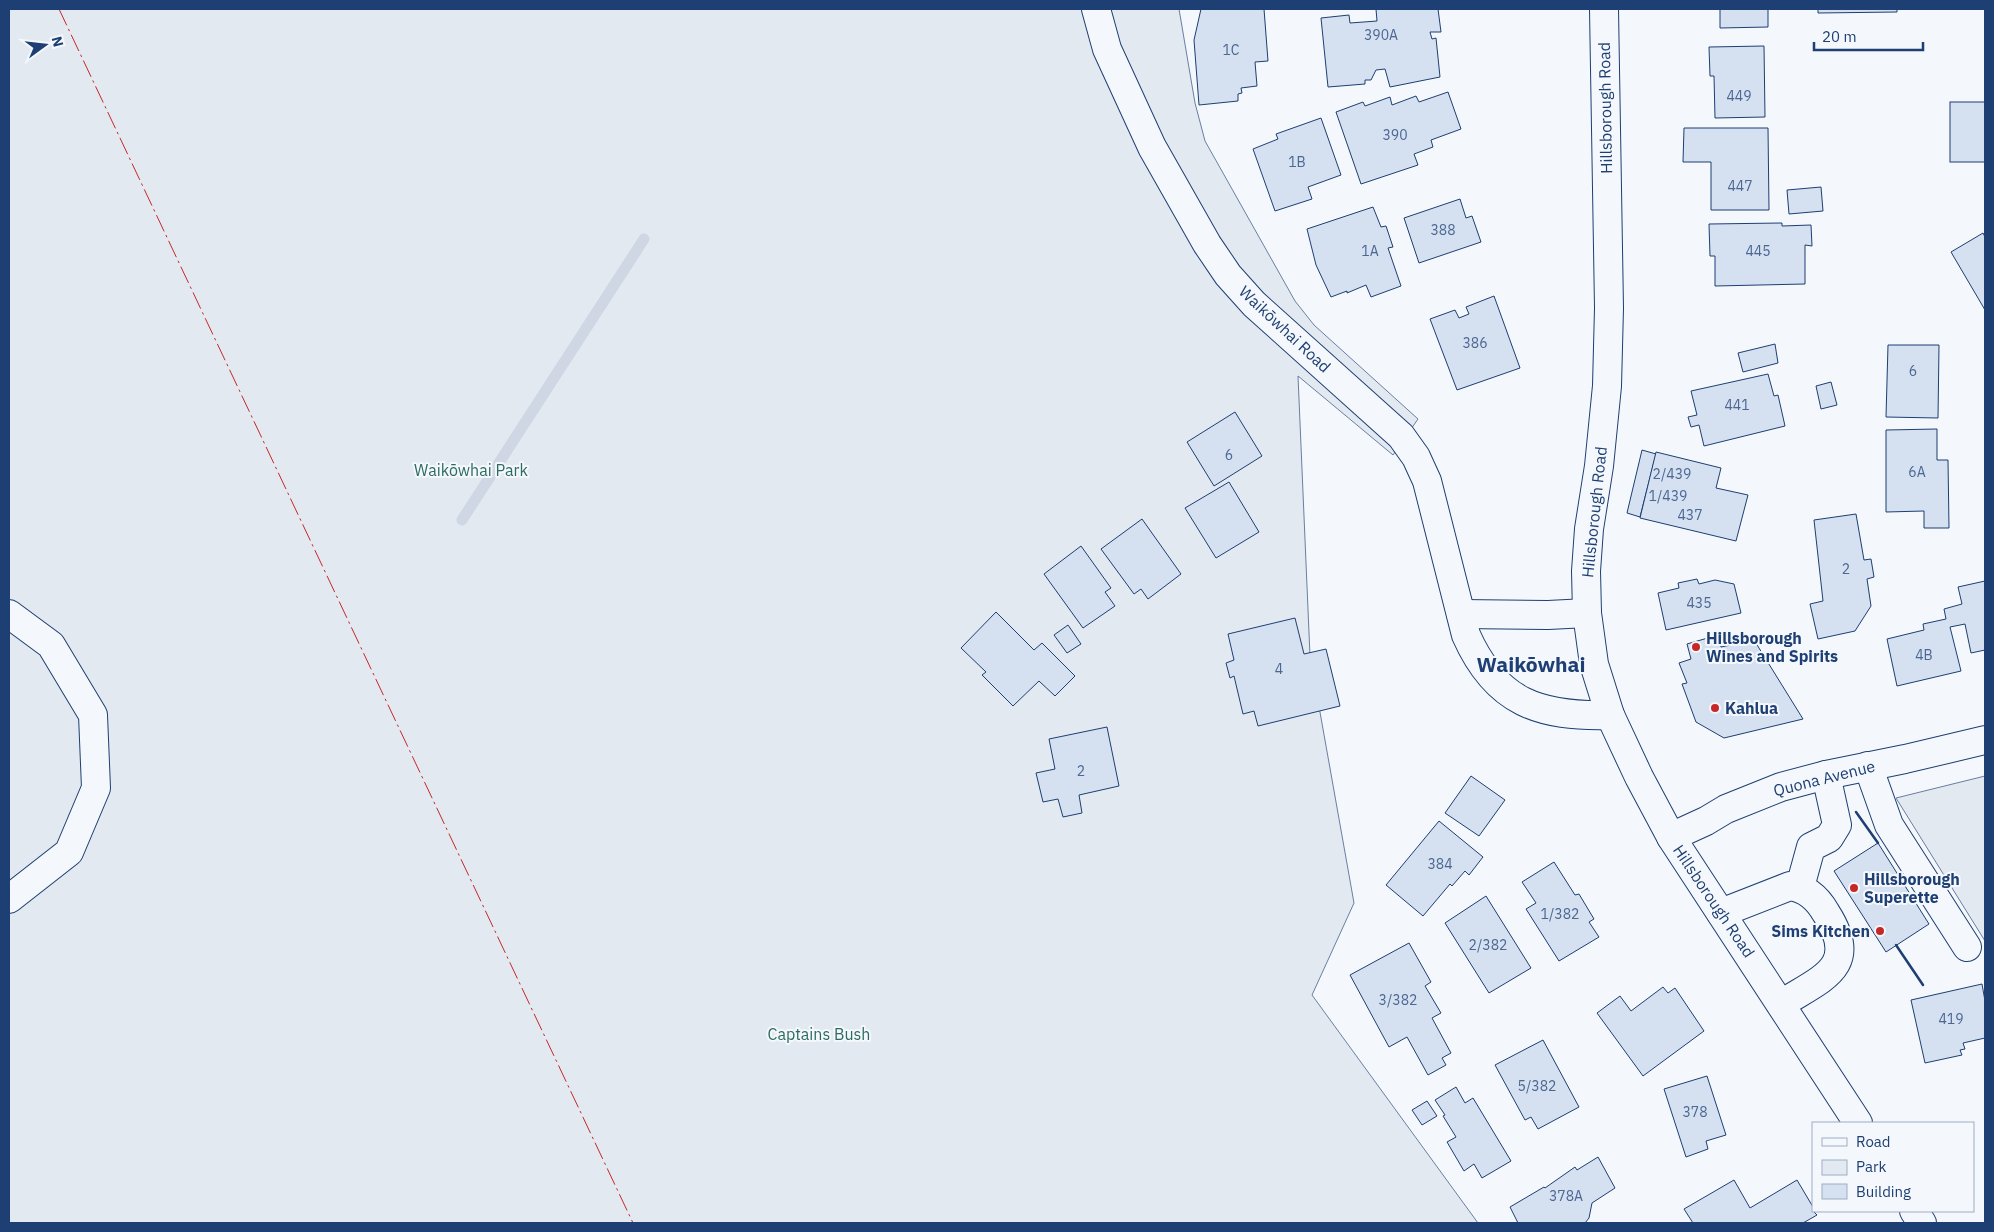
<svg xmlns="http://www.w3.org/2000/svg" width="1994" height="1232" font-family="'IBM Plex Sans',sans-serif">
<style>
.green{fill:#e3e9f0;stroke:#687fa3}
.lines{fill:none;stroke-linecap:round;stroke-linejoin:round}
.stream{stroke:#cfd7e4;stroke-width:11}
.building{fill:#d5e0f0;stroke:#1d3f73}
.minor-casing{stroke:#1d3f73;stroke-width:30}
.major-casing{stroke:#1d3f73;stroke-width:30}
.minor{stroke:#f4f7fb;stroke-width:28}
.major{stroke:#f4f7fb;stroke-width:28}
.wall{stroke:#1d3f73;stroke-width:2.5}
.power{stroke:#c62828;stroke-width:1;stroke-dasharray:18 4 2.5 4;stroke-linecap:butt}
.poi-dot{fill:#c62828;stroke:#f4f7fb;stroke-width:2}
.labels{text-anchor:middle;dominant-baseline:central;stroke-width:4;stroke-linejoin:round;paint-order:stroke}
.number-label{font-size:14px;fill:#4b6792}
.street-label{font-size:16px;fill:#1d3f73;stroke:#f4f7fb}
.park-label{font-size:16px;fill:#2c6c60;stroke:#f4f7fb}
.poi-label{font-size:16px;font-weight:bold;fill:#1d3f73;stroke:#f4f7fb;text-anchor:start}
.district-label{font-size:21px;font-weight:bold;fill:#1d3f73;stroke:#f4f7fb}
</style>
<rect width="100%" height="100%" fill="#f4f7fb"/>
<g class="green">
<path d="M9,9H1179L1195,103L1205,141L1295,301L1314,325L1418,419L1393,455L1298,376L1310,656L1354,903L1312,995L1478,1223H9Z"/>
<path d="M1985,776V941L1896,798Z"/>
</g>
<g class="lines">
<path class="stream" d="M462,520L644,239"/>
</g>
<g class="building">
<path d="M1201,9H1264L1268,61L1255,62L1257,86L1241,88L1242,93L1238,94V101L1199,105L1194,40Z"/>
<path d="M1376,9H1438L1441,32H1430L1432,39L1436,38L1440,77L1390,87L1385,69L1376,70L1371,80H1365V84L1328,87L1321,18L1349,15L1350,23L1377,21Z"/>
<path d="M1720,9H1768V27L1720,28Z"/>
<path d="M1818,9H1897V12L1818,13Z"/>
<path d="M1764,46L1765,117L1715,118L1714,76H1710L1709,47Z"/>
<path d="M1448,92L1461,129L1431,140L1433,147L1414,154L1418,165L1361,184L1336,112L1363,102L1365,106L1390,97L1392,105L1416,96L1419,102Z"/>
<rect x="1950" y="102" width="35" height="60"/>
<path d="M1321,118L1341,175L1308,187L1312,199L1275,211L1253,149L1278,139L1276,134Z"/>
<path d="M1684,128H1768L1769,210H1711V162H1683Z"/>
<path d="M1821,187L1823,211L1789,214L1787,190Z"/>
<path d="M1460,199L1466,218L1472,216L1481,242L1419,263L1404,218Z"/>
<path d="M1373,207L1381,227L1386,226L1393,247L1388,248L1401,286L1371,297L1366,285L1347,293V291L1331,297L1316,265L1307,229Z"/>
<path d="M1782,223V226L1811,225L1812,246L1805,245V284L1715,286V256H1710L1709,224Z"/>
<path d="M1983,233L1985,237V310L1951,252Z"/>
<path d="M1494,296L1520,368L1457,390L1430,319L1455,310L1459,318L1469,314L1466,307Z"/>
<path d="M1775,344L1778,363L1743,372L1738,353Z"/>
<path d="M1888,345H1939L1938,418L1886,417Z"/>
<path d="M1768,374L1774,396L1778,395L1785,426L1704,446L1699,425L1691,427L1688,417L1697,415L1691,391Z"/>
<path d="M1831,382L1837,405L1821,409L1816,386Z"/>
<path d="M1235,412L1262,456L1214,486L1187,442Z"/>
<path d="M1937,429V460H1948L1949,528H1924V511L1886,512V430Z"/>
<path d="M1642,450L1656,454L1640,517L1627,513Z"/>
<path d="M1656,452L1721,468L1716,488L1748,495L1736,541L1640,518Z"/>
<path d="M1229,482L1259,532L1216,558L1185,508Z"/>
<path d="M1856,514L1864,560L1871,559L1874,577L1867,579L1871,606L1855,631L1818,639L1810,604L1823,601L1814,520Z"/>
<path d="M1142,519L1181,574L1148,599L1141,589L1134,594L1101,549Z"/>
<path d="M1081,546L1111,588L1105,592L1115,606L1083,628L1044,574Z"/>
<path d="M1697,579L1699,584L1715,580L1734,584L1741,613L1666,630L1658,593L1679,588L1678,583Z"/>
<path d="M1985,581V650L1971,653L1965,624L1950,627L1961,671L1897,686L1887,639L1924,630L1923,624L1946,619L1944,609L1962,604L1958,587Z"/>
<path d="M996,612L1034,650L1042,643L1075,676L1055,696L1039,681L1013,706L982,675L986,672L961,648Z"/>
<path d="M1295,618L1304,654L1326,649L1340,706L1258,726L1254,711L1243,714L1234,676L1230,678L1226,663L1234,660L1228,634Z"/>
<path d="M1068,625L1081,644L1067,653L1054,635Z"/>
<path d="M1718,635L1721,647L1754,640L1803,719L1724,738L1696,722L1682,684L1687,683L1679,663L1691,659L1687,644Z"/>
<path d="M1107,727L1119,786L1079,795L1082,813L1063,817L1058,799L1043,802L1036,773L1055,769L1049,739Z"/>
<path d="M1471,776L1505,800L1479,836L1445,813Z"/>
<path d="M1439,821L1483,857L1469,875L1465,871L1452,886L1450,884L1423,916L1386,885Z"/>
<path d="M1878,843L1929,924L1886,952L1834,871Z"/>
<path d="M1554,862L1575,895L1579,894L1594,919L1589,922L1599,937L1559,961L1526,909L1536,903L1522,882Z"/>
<path d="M1486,896L1531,968L1489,993L1445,923Z"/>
<path d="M1409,943L1431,982L1425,986L1441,1013L1432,1018L1451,1053L1442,1058L1446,1065L1428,1075L1407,1037L1389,1047L1350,975Z"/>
<path d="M1982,984L1985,1001V1038L1963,1043L1965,1049L1960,1050L1962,1055L1925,1063L1911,1000Z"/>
<path d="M1663,987L1668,993L1675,988L1704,1031L1643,1076L1597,1013L1620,996L1631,1011Z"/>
<path d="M1543,1040L1579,1107L1538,1129L1531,1117L1525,1120L1495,1065Z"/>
<path d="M1707,1076L1726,1135L1706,1141L1708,1149L1686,1157L1664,1089Z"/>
<path d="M1456,1087L1465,1103L1473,1098L1511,1161L1482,1178L1474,1164L1464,1171L1447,1142L1456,1137L1443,1116L1445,1115L1435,1100Z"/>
<path d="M1427,1101L1437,1116L1422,1125L1412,1110Z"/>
<path d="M1598,1157L1615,1188L1592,1203L1589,1218L1585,1223H1518L1510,1207L1544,1187L1545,1188L1575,1167L1577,1170Z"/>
<path d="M1734,1180L1750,1208L1797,1180L1813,1207V1211L1817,1215L1803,1223H1693L1684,1209Z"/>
</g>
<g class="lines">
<g class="minor-casing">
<g id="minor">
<path d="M1096,9L1107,49L1152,147L1207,244L1228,275L1254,304L1401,436L1416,457L1427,481L1466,635C1496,703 1540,717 1610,715"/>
<path d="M9,614L51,645L93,715L96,788L69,852L9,899"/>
<path d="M1461,614L1548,615L1587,613"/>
<path d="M1868,766L1889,825L1967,947"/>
<path d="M1671,837L1706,821L1726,809L1781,787L1826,775L1905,759L1985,740"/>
<path d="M1800,887L1811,847L1829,838L1837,825L1826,775"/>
<path d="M1721,913L1790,886C1806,888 1818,899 1826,913C1861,967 1822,978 1781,1004"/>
</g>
</g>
<g class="major-casing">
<g id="major">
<path d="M1604,9L1609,308L1607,386L1599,466L1589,529L1586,571L1587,613L1594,664L1610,715L1639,777L1671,837L1858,1123"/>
<path d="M1914,1211L1922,1223"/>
</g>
</g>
<use href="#minor" class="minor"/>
<use href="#major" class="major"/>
<g class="wall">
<path d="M1856,812L1878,843"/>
<path d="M1896,945L1923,985"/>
</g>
<path class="power" d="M59,9L633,1223"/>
</g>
<g class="poi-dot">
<circle cx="1696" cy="647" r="5"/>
<circle cx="1715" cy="708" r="5"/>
<circle cx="1854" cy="888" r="5"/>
<circle cx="1880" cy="931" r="5"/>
</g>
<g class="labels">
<g class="number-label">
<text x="1381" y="35">390A</text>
<text x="1231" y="50">1C</text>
<text x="1739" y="96">449</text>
<text x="1395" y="135">390</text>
<text x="1297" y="162">1B</text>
<text x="1740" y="186">447</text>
<text x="1443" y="230">388</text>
<text x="1370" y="251">1A</text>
<text x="1758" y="251">445</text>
<text x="1475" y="343">386</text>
<text x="1913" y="371">6</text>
<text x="1737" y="405">441</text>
<text x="1229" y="455">6</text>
<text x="1917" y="472">6A</text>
<text x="1672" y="474">2/439</text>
<text x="1668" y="496">1/439</text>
<text x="1690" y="515">437</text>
<text x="1846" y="569">2</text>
<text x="1699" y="603">435</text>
<text x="1924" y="655">4B</text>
<text x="1279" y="669">4</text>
<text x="1081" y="771">2</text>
<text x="1440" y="864">384</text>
<text x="1560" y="914">1/382</text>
<text x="1488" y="945">2/382</text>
<text x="1398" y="1000">3/382</text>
<text x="1951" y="1019">419</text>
<text x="1537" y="1086">5/382</text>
<text x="1695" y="1112">378</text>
<text x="1566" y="1196">378A</text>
</g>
<g class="street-label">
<text transform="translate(1605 108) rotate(-91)">Hillsborough Road</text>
<text transform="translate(1285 329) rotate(43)">Waikōwhai Road</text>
<text transform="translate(1594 512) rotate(-84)">Hillsborough Road</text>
<text transform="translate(1824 778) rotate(-14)">Quona Avenue</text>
<text transform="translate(1714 901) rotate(56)">Hillsborough Road</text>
</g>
<g class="park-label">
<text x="471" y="470">Waikōwhai Park</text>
<text x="819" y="1034">Captains Bush</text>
</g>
<g class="poi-label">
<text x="1706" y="638">Hillsborough<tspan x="1706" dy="18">Wines and Spirits</tspan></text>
<text x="1725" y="708">Kahlua</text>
<text x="1864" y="879">Hillsborough<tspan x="1864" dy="18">Superette</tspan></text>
<text x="1870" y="931" text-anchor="end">Sims Kitchen</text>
</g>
<g class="district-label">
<text x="1531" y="664">Waikōwhai</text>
</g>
</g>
<rect width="1994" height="1232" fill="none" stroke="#1d3f73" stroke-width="20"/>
<rect x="1812" y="1122" width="162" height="90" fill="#f4f7fb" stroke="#9eadc5"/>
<rect x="1822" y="1138" width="25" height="8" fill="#f4f7fb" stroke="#9eadc5"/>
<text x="1856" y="1147" font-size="15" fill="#1d3f73">Road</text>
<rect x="1822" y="1160" width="25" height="15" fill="#e3e9f0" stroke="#9eadc5"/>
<text x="1856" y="1172" font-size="15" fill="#1d3f73">Park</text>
<rect x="1822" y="1184" width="25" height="15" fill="#d5e0f0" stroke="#9eadc5"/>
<text x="1856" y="1197" font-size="15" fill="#1d3f73">Building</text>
<g transform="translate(45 45) rotate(75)" stroke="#f4f7fb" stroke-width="4" paint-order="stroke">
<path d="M0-4L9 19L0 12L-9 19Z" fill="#1d3f73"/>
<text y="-8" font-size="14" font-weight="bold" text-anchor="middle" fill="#1d3f73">N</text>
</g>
<path d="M1814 42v8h109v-8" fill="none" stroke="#1d3f73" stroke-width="2.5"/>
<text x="1822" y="42" font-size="15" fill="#1d3f73" stroke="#f4f7fb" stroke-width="4" paint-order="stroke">20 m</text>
</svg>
